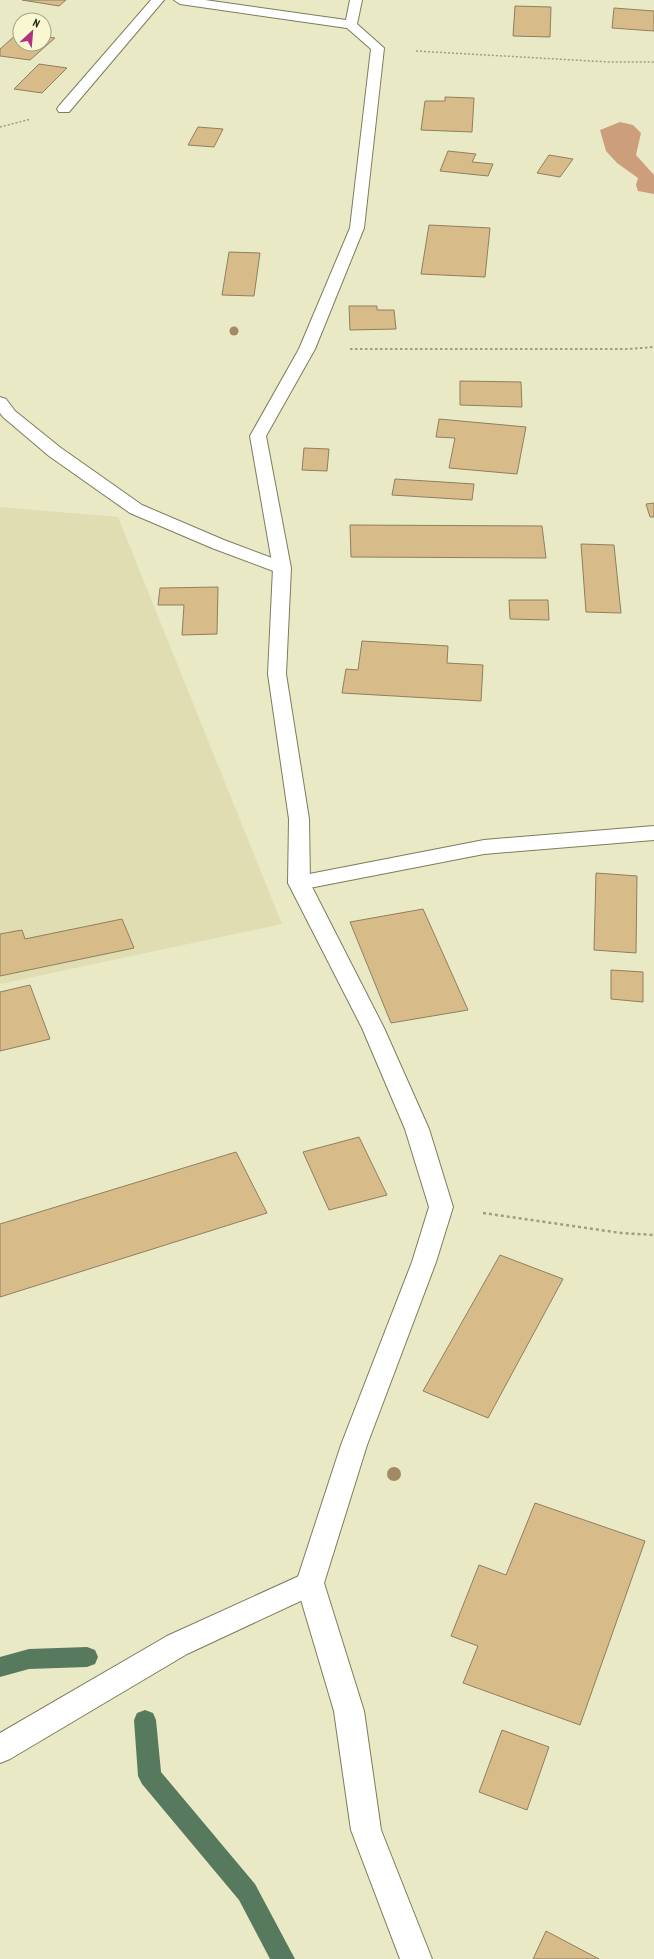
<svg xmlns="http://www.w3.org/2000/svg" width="654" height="1959" font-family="'PT Sans Narrow',sans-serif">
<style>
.built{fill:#dfddb1}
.forest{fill:#cc9e7b}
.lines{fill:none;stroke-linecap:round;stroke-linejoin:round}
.stream{fill:#57795d;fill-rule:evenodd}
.building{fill:#d7bc8a;stroke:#8f7f60}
.service-casing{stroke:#7e7c5b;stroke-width:2}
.minor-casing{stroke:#7e7c5b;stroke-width:2}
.path-far2{stroke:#9f9e82;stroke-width:1.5;stroke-dasharray:2 2;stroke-linecap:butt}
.path-far1{stroke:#9f9e82;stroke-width:2;stroke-dasharray:2.5 2.5;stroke-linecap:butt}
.path{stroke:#9f9e82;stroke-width:2.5;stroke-dasharray:3 3;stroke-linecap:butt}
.service{fill:#fff;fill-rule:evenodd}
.minor{fill:#fff;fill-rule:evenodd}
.tree{fill:#a48a64}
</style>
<rect width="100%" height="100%" fill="#eae9c5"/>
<path class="built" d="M0,507L118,517L282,924L0,984Z"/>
<path class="forest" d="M620,122L633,125L641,133L636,155L654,175V194L638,191L636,185L638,178L617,163L606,151L600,130Z"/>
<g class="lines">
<g class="stream">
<path d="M87,1647L95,1650L98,1657L95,1664L87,1667L29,1669L0,1677V1657L29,1649Z"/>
<path d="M145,1710L153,1713L156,1720L161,1772L255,1884L295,1959H270L239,1900L142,1784L138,1776L134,1720L137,1713Z"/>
</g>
</g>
<g class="building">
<path d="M22,0H66L59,6Z"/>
<path d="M515,6L551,7L550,37L513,36Z"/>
<path d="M614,8L654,11V31L612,28Z"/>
<path d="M18,33H20V44H44V36L55,38L30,60L0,56V49Z"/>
<path d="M39,64L67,68L42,93L14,89Z"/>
<path d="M445,97L474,98L472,132L421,130L425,101H445Z"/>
<path d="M198,127L223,129L214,147L188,145Z"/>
<path d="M448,151L476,154L472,162L493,164L488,176L440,171Z"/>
<path d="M549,155L573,159L560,177L537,173Z"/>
<path d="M429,225L490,228L485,277L421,274Z"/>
<path d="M229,252L260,253L254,296L222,295Z"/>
<path d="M349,306H377V310H394L396,329L350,330Z"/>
<path d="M460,381L521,382L522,407L460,405Z"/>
<path d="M439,419L526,427L517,474L449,468L455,438L436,437Z"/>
<path d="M304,448L329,449L327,471L302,470Z"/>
<path d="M395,479L474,484L472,500L392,495Z"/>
<path d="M654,503V517H650L646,504Z"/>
<path d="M350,525L542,526L546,558L351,557Z"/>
<path d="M581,544L614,545L621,613L586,612Z"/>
<path d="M218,587L217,634L182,635L184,605H158L160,588Z"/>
<path d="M509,600H548L549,620L510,619Z"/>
<path d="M362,641L448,646L447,663L483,665L481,701L342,693L346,669L358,670Z"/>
<path d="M596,873L637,876L636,953L594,950Z"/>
<path d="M423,909L468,1010L391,1023L350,922Z"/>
<path d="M122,919L134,948L0,976V934L22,930L25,939Z"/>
<path d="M611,970L643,972V1002L611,999Z"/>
<path d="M30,985L50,1039L0,1051V992Z"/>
<path d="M359,1137L387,1195L329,1210L303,1152Z"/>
<path d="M236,1152L267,1213L0,1297V1224Z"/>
<path d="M500,1255L563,1279L488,1418L423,1391Z"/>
<path d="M535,1503L645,1541L580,1725L463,1683L478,1646L451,1636L479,1565L506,1575Z"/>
<path d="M502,1730L549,1747L527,1810L479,1792Z"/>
<path d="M546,1931L599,1959H533Z"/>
</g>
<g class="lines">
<g class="service-casing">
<g id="service">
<path d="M0,397L6,399L15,411L61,448L142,505L224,540L288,564L291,568L288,572L282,573L276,572L212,548L130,513L49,456L3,417L0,413Z"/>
<path d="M654,826V840L484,854L299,890L292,888L288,883L292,878L299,876L484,840Z"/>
<path d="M310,1571L320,1574L324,1583L320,1592L187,1654L10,1759L0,1763V1733L167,1636Z"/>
</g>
</g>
<g class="minor-casing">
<g id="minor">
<path d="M151,0H164L69,112H59L57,109L59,106Z"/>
<path d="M174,0H205L346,20L350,0H362L357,24L384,48L364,228L315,349L266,436L291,568L286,674L309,819L310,883L384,1028L429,1129L453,1207L436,1262L367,1445L324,1583L364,1711L381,1830L432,1959H400L351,1830L334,1711L296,1583L341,1445L412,1262L429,1207L405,1129L362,1028L288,883L289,819L268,674L273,568L250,436L299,349L350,228L371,49L347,28L180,4Z"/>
</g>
</g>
<g class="path-far2">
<path d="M416,51L609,62H654"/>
<path d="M0,127L31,119"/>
</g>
<path class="path-far1" d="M350,349H628L654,347"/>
<path class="path" d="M483,1213L621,1233L654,1235"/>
<use href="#service" class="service"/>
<use href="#minor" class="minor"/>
</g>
<g class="tree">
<circle cx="234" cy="331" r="4.5"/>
<circle cx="394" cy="1474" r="7"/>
</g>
<g transform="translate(32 32) rotate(26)"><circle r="19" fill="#f7f7d2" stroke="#a3a387"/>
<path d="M0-3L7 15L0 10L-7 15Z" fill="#b1327f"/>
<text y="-6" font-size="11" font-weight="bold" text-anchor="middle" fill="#262517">N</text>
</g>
</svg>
